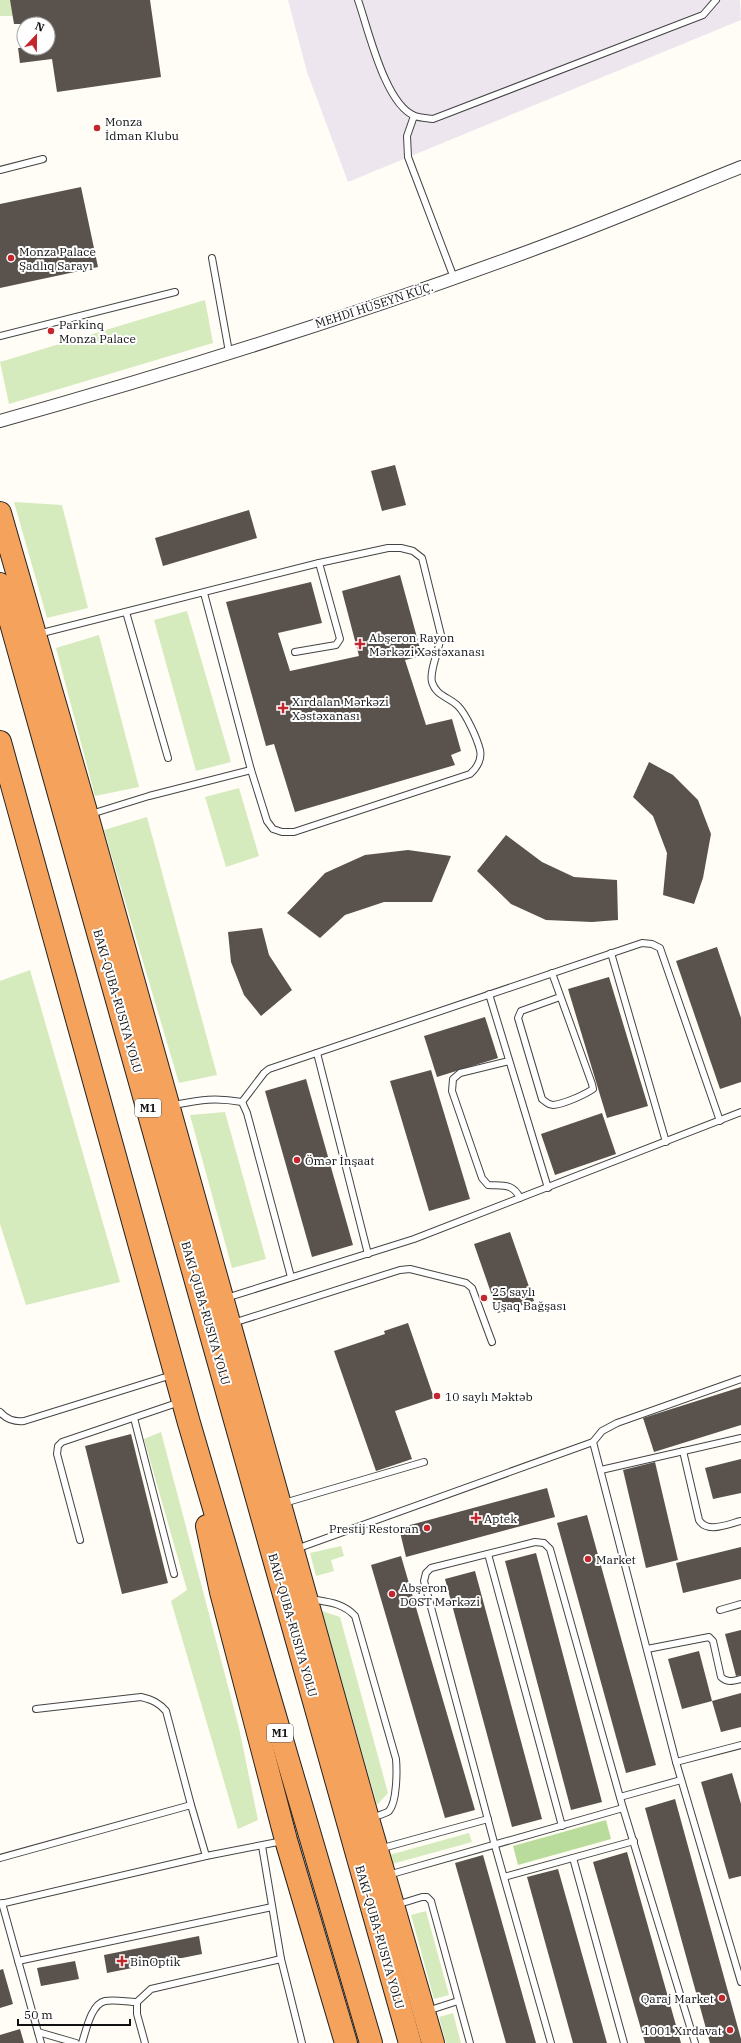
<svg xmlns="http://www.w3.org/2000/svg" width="741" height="2043" font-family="'IBM Plex Serif',serif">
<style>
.industrial{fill:#eee6ef}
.green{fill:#d5ebbd}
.forest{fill:#b9dc9c}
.building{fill:#5a524d}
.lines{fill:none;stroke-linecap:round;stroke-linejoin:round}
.lane-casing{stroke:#444;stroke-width:8}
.street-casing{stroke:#444;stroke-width:14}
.highway-casing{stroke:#222;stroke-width:24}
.lane{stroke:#fff;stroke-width:6}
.street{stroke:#fff;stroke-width:12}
.highway{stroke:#f5a25d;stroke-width:22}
.poi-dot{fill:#c4262e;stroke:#fff;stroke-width:1.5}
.labels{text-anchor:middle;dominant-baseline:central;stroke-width:4;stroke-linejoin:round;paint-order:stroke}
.shield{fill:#fff;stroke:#585858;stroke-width:1}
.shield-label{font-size:11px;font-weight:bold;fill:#111}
.poi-label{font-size:12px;fill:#111;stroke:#fff;text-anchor:start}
.street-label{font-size:12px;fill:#111;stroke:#fff}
</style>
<rect width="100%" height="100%" fill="#fffdf5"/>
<path class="industrial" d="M288,0H740L741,20L348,182L307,72Z"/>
<g class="green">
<path d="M0,0H10L13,16H0Z"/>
<path d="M205,300L213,343L9,404L0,362Z"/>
<path d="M14,502L62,505L88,608L47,618Z"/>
<path d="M187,611L231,762L196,771L154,620Z"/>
<path d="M99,635L139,787L95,796L56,648Z"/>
<path d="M239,788L259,856L226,867L205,797Z"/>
<path d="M147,817L217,1075L179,1083L104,830Z"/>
<path d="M30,970L120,1282L26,1305L0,1224V981Z"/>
<path d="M225,1112L266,1259L232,1268L190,1115Z"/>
<path d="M161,1432L239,1728L258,1820L238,1829L171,1601L187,1590L144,1439Z"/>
<path d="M341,1546L344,1556L331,1560L334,1571L316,1576L310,1553Z"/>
<path d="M322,1611L340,1617L388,1793L377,1805Z"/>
<path d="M469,1833L472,1842L392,1864L389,1855Z"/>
<path d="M426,1911L449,1995L434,1999L411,1915Z"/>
<path d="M453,2013L461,2043H446L439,2017Z"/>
</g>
<path class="forest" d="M606,1820L611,1839L518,1865L513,1846Z"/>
<g class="building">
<path d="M10,0H150L161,77L57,92L52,59L20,63L18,48H48V24H14Z"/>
<path d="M81,187L98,267L0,288V204Z"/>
<path d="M395,465L406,505L382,511L371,471Z"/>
<path d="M249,510L257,538L163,566L155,538Z"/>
<path d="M400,575L422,656L405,660L426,725L452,719L461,751L451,755L455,765L295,812L274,744L266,746L226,602L311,582L322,623L278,633L290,671L359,656L342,591Z"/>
<path d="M649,762L673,775L698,800L711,834L703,878L694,904L663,895L667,853L653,816L633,797Z"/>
<path d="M506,835L542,862L574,877L617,880L618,920L592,922L546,920L511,904L477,871Z"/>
<path d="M408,850L451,856L432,902H384L345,915L320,938L287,913L325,873L365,855Z"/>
<path d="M262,928L269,955L292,990L261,1016L244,995L231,962L228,932Z"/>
<path d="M717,947L741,1018V1082L720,1089L676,961Z"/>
<path d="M609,977L648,1106L607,1118L568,989Z"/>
<path d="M485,1017L498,1058L437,1077L424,1036Z"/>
<path d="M431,1070L470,1199L429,1211L390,1081Z"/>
<path d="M306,1079L353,1245L312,1257L265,1091Z"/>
<path d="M602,1113L616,1154L555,1175L541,1134Z"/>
<path d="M510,1232L534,1301L498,1313L474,1244Z"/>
<path d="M408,1323L434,1398L395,1411L412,1459L376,1471L334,1351L385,1334L384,1331Z"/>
<path d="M741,1387V1425L654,1452L643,1418Z"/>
<path d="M131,1434L168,1583L122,1594L85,1446Z"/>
<path d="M741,1459V1493L713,1499L705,1468Z"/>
<path d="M655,1462L678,1560L646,1568L623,1470Z"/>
<path d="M547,1488L555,1517L406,1557L399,1528Z"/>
<path d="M587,1515L656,1765L626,1773L557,1523Z"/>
<path d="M741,1547V1579L683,1593L676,1563Z"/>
<path d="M536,1553L602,1802L571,1810L505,1561Z"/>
<path d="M401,1556L475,1810L445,1818L371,1565Z"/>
<path d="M475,1571L542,1819L512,1827L445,1579Z"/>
<path d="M741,1630V1675L736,1676L725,1634Z"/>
<path d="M699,1651L712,1701L682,1709L668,1659Z"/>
<path d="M741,1693V1727L721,1732L712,1701Z"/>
<path d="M732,1773L741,1804V1876L729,1879L701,1782Z"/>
<path d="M675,1799L741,2039V2043H710L645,1808Z"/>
<path d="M627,1852L681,2043H645L593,1862Z"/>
<path d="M483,1855L536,2043H506L455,1863Z"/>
<path d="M558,1869L607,2043H573L527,1877Z"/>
<path d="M199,1936L202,1954L107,1973L104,1955Z"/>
<path d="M75,1961L79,1979L41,1986L37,1968Z"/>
<path d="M3,1969L13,2004L0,2008V1970Z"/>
<path d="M20,2029L24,2043H0V2035Z"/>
</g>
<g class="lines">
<g class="lane-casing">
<g id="lane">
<path d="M358,0C368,28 385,105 415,116C420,118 427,118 433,119L703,15L716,0"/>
<path d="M414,116L407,136L408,157L454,278"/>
<path d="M0,170L43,159"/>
<path d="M212,258L229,352"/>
<path d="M0,336L175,292"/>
<path d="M126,612L168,758"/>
<path d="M38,634L319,563L388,548H401L413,551L422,558L441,635C440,648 429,671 432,682C436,696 449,697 458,706C466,714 477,738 480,750C482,759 477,768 470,774L294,832H282L273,829L267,821L251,770L204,593"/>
<path d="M295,652L336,645L340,639L319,563"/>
<path d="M91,814L149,796L251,770"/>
<path d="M611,953L666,1142"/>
<path d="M552,973L592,1084L593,1089C584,1095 564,1104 553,1105C548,1105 546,1102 542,1099L518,1018L521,1011L560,997"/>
<path d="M489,994L548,1188"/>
<path d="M317,1053L368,1254"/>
<path d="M509,1061L460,1073L453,1079L452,1091L482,1178L488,1185C503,1186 513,1183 520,1198"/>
<path d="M242,1102L264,1073L269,1069L642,943L652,944L660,948L720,1121"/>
<path d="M173,1105C200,1100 214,1097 242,1102L247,1113L291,1277"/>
<path d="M226,1298L414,1239L741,1112"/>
<path d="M233,1323L400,1270L410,1269L466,1283L472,1288L492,1342"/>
<path d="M741,1379L617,1423L602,1431L593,1442L676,1762L741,1982"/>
<path d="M0,1412C7,1420 14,1422 24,1421L172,1375"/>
<path d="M134,1418L174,1574"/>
<path d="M683,1451L699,1520C707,1534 728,1524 741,1521"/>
<path d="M601,1470L741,1438"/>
<path d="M284,1503L424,1462"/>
<path d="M80,1540L57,1454L58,1446L62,1442L180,1402"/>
<path d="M296,1549L593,1442"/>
<path d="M488,1554L562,1826"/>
<path d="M311,1599C328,1602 343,1603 355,1616L396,1759C397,1771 397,1802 389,1811C385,1814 376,1816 371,1818"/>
<path d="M720,1610L741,1604"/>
<path d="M647,1649L709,1637L713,1641L721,1677C727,1683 733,1681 741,1679"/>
<path d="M36,1709L141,1697C153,1700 159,1703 166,1711L191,1805"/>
<path d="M676,1762L741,1745"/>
<path d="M620,1797L681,1780"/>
<path d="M262,1846L281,1959L302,2043"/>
<path d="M379,1849L488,1819"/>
<path d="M0,1858L191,1805L206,1856"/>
<path d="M573,1858L624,2043"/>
<path d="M388,1875L623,1808"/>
<path d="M504,1877L634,1841"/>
<path d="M2,1903L41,2043"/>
<path d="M0,1904L206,1856L283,1841"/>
<path d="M396,1905L422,1897H427L431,1901L470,2043"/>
<path d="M18,1961L272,1907"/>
<path d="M427,2011L458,2001"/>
<path d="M38,2032L76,2043"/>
<path d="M82,2043C86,2031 91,2004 105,2001C115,1999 127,2002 137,2002"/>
<path d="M145,2043L137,2014V2002L151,1989L281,1959"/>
<path d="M551,2043L495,1846L424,1581L426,1573L431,1568L535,1542L544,1543L550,1549L623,1808L695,2043"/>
</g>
</g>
<g class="street-casing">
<path id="street" d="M0,421C182,370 363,313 540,247C608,222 674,194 741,167"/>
</g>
<g class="highway-casing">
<g id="highway">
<path d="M0,513L87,815L368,1819L433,2043"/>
<path d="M0,584L410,2043"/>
<path d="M0,742L189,1423L371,2043"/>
<path d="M207,1526L221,1592L286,1840L346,2043"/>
</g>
</g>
<use href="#lane" class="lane"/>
<use href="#street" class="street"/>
<use href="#highway" class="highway"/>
</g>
<g class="poi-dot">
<circle cx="97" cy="128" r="4"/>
<circle cx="11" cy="258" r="4"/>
<circle cx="51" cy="331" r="4"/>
<path d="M358 638h4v4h4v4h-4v4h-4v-4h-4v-4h4z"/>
<path d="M281 702h4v4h4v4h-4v4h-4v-4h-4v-4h4z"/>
<circle cx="297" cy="1160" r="4"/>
<circle cx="484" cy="1298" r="4"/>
<circle cx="437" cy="1396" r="4"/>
<path d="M474 1512h4v4h4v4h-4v4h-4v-4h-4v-4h4z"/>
<circle cx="427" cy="1528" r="4"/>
<circle cx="588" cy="1559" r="4"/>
<circle cx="392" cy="1594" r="4"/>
<path d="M120 1955h4v4h4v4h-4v4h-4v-4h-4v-4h4z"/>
<circle cx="722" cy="1998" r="4"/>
<circle cx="730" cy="2030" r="4"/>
</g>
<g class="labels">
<g class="shield">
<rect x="135" y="1099" width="26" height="18" rx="3"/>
<rect x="267" y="1724" width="26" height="18" rx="3"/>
</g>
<g class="shield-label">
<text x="148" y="1108">M1</text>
<text x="280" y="1733">M1</text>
</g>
<g class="poi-label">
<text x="105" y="121">Monza<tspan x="105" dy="14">İdman Klubu</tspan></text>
<text x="19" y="251">Monza Palace<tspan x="19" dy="14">Şadlıq Sarayı</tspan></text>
<text x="59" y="324">Parkinq<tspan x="59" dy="14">Monza Palace</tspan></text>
<text x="369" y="637">Abşeron Rayon<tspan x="369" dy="14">Mərkəzi Xəstəxanası</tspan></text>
<text x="292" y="701">Xırdalan Mərkəzi<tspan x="292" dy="14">Xəstəxanası</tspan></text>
<text x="305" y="1160">Ömər İnşaat</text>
<text x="492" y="1291">25 saylı<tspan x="492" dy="14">Uşaq Bağşası</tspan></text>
<text x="445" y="1396">10 saylı Məktəb</text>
<text x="484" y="1518">Aptek</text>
<text x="419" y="1528" text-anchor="end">Prestij Restoran</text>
<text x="596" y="1559">Market</text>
<text x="400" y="1587">Abşeron<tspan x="400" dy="14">DOST Mərkəzi</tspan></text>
<text x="130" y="1961">BinOptik</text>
<text x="714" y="1998" text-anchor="end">Qaraj Market</text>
<text x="722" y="2030" text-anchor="end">1001 Xırdavat</text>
</g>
<g class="street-label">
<text transform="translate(374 305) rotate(-18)">MEHDI HÜSEYN KÜÇ.</text>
<text transform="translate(118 1001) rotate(74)">BAKI-QUBA-RUSIYA YOLU</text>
<text transform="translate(206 1313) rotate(74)">BAKI-QUBA-RUSIYA YOLU</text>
<text transform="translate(293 1625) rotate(74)">BAKI-QUBA-RUSIYA YOLU</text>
<text transform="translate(380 1937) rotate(74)">BAKI-QUBA-RUSIYA YOLU</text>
</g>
</g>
<g transform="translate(36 36) rotate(22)"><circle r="19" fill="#ffffff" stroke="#a0a0a0"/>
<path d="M0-3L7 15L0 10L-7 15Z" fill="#c4262e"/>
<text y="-6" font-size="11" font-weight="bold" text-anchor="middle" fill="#111111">N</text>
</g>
<path d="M18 2019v6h112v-6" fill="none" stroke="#111111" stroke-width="2"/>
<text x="24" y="2019" font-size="12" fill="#111111" stroke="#ffffff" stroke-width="3" paint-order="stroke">50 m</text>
</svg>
